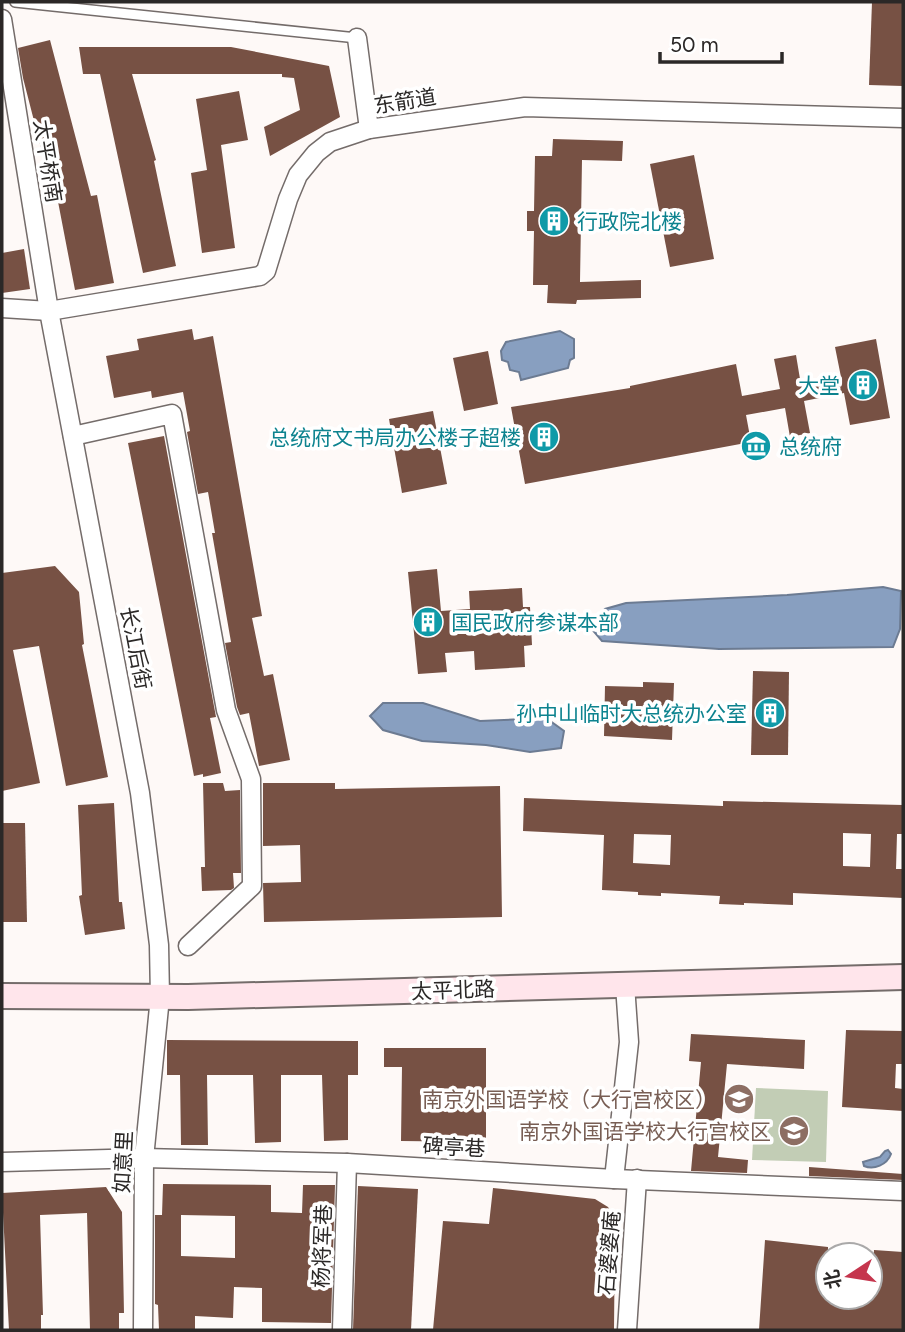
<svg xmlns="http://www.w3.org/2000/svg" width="905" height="1332" font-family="Figtree,'Noto Sans SC',sans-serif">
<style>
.green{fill:#c2cdb5}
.water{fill:#889fc0;stroke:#6c7b92;stroke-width:2}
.building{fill:#775144;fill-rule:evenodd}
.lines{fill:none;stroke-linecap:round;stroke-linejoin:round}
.lane-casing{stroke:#746c6a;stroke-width:12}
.street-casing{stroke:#746c6a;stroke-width:21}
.secondary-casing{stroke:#746c6a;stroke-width:28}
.lane{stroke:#fff;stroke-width:9}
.street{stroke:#fff;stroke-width:18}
.secondary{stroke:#ffe5eb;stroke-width:24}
.labels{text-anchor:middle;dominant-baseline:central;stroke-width:7;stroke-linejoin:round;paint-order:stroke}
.street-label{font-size:21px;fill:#2b2827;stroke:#fff}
.culture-label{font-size:21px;fill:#0d838f;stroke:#fff;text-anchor:start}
.education-label{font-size:21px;fill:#785e54;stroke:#fff;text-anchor:end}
</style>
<rect width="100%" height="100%" fill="#fef9f7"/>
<path class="green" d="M756,1088L828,1091L826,1162L752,1160Z"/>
<g class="water">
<path d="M560,331L574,339V358L570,360L568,368L521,380L519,372L510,370L508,362L502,360L501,351L506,342Z"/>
<path d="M883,587L901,591L900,629L893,647L719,649L602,641L590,627L605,609L626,603L787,595Z"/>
<path d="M383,703H423L480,721L546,718L564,731L561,748L530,752L486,745L422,741L383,730L370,716Z"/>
<path d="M888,1150L891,1154C887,1165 874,1170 864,1166L863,1162L880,1157L885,1151Z"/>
</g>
<g class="building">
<path d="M872,2H903V86L869,85Z"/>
<path d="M50,40L91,196L97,195L114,283L75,290L55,186L51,187L23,78L18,48Z"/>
<path d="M79,47H231L329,66L340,117L270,156L264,127L300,110L294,78L282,77V74H132L156,160L154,161L176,266L143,273L100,74H83Z"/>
<path d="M239,91L248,140L221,145L235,248L202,253L191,173L207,170L196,99Z"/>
<path d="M553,139L623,141L622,161L582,160L580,282L641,280V298L577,300L576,304L547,303L548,285H533L534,231H527V211H534L535,156H552Z"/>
<path d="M694,155L714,259L670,267L650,164Z"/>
<path d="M24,249L30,289L2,293V253Z"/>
<path d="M192,329L194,340L213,336L262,616L252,618L264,676L273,674L290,760L259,766L249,713L240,715L237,707L225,643L231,642L212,533H215L208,492L198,494L187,432L190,431L183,392L152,398L151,391L114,398L106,356L139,350L137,339Z"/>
<path d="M876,339L890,418L850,425L844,393L804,401L810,433L790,437L785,408L746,415L751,442L525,484L511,407L630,388V386L736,364L742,396L780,389L774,359L796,355L801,385L841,377L835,347Z"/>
<path d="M488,351L498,404L464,411L453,358Z"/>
<path d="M433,411L447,484L402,493L389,419Z"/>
<path d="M164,436L216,717L210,718L221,773L203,777V774L194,776L128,443Z"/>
<path d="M55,566L79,592L84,644L82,645L108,777L66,786L39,646L13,650L40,783L2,791V573Z"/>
<path d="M437,569L441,611L470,609L469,591L522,588L523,607H530L532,645L524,646L525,667L475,670L474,651L445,653L447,672L418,674L408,572Z"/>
<path d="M753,671L789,672L788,755H751Z"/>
<path d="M643,682L674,683L672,740L604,736L605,686L643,687Z"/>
<path d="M203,783H223L225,791L240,790L241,873H233L234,888L231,890L202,891L201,867H205Z"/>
<path d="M263,783H335V789L500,786L502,917L264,922L263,883L301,882L300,845L263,846Z"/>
<path d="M524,798L723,806V801L903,805V834H897L896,869H903V898L793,893V905L744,903V905L719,904L720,896L661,893V896L638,895V892L602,890L604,835L523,831ZM843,833L871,834L870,867L843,866ZM634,834L671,835L670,865L633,863Z"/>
<path d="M114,803L119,902H122L125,929L85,935L79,896L82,895L78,805Z"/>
<path d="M2,823H25L27,922H2Z"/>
<path d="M846,1030L903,1031V1064H896L895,1088L903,1089V1111L842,1107Z"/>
<path d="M691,1034L805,1040L804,1069L727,1064L718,1157L748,1160L747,1173L691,1171L701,1062L689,1061Z"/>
<path d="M167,1040L358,1041V1075H348V1140L324,1141L322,1075H281V1142L255,1143L253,1075H207L208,1145H181L180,1075H167Z"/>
<path d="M384,1048H486V1142L401,1141L402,1067H384Z"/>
<path d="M809,1167L903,1174V1180L809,1176Z"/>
<path d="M163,1184L271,1185V1212L302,1213L303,1185H335L331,1323L262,1322V1288L234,1287L233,1318L195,1316V1330H159L158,1305L155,1304V1215H162ZM181,1215L235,1216V1258L181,1256Z"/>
<path d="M358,1186L418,1189L411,1330H353Z"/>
<path d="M106,1187L122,1212L124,1313H119V1330H90L87,1213L40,1215L43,1315H41V1330H9L2,1193Z"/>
<path d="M493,1188L595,1199L608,1207L613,1215L615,1225L614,1330H433L443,1221L489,1224Z"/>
<path d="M765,1240L828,1247V1297H872L874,1250L903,1252V1330H759Z"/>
</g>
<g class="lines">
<g class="lane-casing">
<path id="lane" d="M15,2L357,38"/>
</g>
<g class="street-casing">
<g id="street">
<path d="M2,19L49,311L140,793L159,945L160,997L144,1158L143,1330"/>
<path d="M357,38L369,129"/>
<path d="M2,308L49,311L260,276L266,271L288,199L298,175L316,153L330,142L369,129L525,107L903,118"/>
<path d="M73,436L172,414L226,710L251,779L252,886L188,946"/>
<path d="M2,1162L144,1158L347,1163L614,1179L903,1191"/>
<path d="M614,1179L629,1042L625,985"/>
<path d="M342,1330L347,1163"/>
<path d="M627,1330L637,1179"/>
</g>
</g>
<g class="secondary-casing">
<path id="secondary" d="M2,996L188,997L903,977"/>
</g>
<use href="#lane" class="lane"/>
<use href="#street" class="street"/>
<use href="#secondary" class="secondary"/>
</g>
<defs>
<g id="building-disc" transform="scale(1.575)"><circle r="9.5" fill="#0f9aa8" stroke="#fff"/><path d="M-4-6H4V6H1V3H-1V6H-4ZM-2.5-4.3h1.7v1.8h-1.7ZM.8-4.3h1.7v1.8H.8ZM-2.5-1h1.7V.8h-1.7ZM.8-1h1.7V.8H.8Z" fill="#fff"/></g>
<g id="museum-disc" transform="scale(1.575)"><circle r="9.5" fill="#0f9aa8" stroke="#fff"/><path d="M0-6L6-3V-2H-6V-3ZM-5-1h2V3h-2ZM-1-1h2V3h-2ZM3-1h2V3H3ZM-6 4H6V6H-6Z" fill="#fff"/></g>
<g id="school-disc" transform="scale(1.575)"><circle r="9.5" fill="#8d6e63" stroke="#fff"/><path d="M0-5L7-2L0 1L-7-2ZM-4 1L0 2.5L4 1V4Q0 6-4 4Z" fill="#fff"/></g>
</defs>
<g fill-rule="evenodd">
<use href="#building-disc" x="554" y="221"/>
<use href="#building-disc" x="863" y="385"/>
<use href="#building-disc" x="544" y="437"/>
<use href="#museum-disc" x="756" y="446"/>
<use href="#building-disc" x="428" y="622"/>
<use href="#building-disc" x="770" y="713"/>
<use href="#school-disc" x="739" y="1099"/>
<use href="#school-disc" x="794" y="1131"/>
</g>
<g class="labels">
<g class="street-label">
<text transform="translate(405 101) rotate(-9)">东箭道</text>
<text transform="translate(48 161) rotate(81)">太平桥南</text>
<text transform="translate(136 648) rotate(79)">长江后街</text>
<text transform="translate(453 990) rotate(-2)">太平北路</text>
<text transform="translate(454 1147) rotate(3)">碑亭巷</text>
<text transform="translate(123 1162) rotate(-87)">如意里</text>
<text transform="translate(322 1246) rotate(-88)">杨将军巷</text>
<text transform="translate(609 1253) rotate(-86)">石婆婆庵</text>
</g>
<g class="culture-label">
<text x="577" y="221">行政院北楼</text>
<text x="840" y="385" text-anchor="end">大堂</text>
<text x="521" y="437" text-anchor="end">总统府文书局办公楼子超楼</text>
<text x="779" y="446">总统府</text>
<text x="451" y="622">国民政府参谋本部</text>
<text x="747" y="713" text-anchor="end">孙中山临时大总统办公室</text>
</g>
<g class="education-label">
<text x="716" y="1099">南京外国语学校（大行宫校区）</text>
<text x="771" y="1131">南京外国语学校大行宫校区</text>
</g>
</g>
<rect width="905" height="1332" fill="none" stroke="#2b2827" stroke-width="7"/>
<g transform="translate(849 1276) rotate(258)"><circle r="33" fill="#ffffff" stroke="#aaa9a9" stroke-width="2"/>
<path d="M0-5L12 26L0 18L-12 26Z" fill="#c5354d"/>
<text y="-10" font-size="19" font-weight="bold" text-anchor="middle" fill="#2b2827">北</text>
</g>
<path d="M660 52v10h122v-10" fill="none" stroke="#2b2827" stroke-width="3.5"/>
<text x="670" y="52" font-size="21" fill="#2b2827" stroke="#ffffff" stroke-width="5" paint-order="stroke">50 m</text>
</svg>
